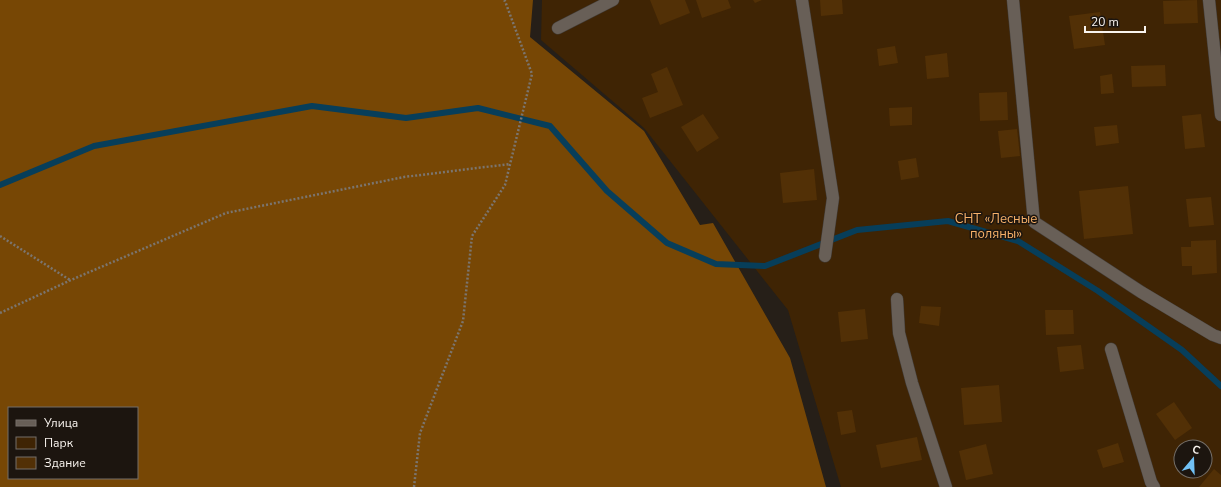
<svg xmlns="http://www.w3.org/2000/svg" width="1221" height="487" font-family="'Nunito Sans',sans-serif">
<style>
.green{fill:#3f2404;fill-rule:evenodd}
.forest{fill:#774705;fill-rule:evenodd}
.lines{fill:none;stroke-linecap:round;stroke-linejoin:round}
.stream{stroke:#073e5a;stroke-width:6}
.building{fill:#523006}
.lane-casing{stroke:#423c37;stroke-width:13}
.street-casing{stroke:#423c37;stroke-width:13}
.path{stroke:#7b756f;stroke-width:2.5;stroke-dasharray:2 2;stroke-linecap:butt}
.lane{stroke:#685f57;stroke-width:12}
.street{stroke:#685f57;stroke-width:12}
.labels{text-anchor:middle;dominant-baseline:central;stroke-width:3;stroke-linejoin:round;paint-order:stroke}
.park-label{font-size:13px;fill:#f7b169;stroke:#1c150f}
</style>
<rect width="100%" height="100%" fill="#261f18"/>
<path class="green" d="M542,0H1221V487H841L788,310L644,128L541,40ZM1181,447H1205V471H1181Z"/>
<path class="forest" d="M0,0H533L530,37L644,131L700,225L713,223L790,358L826,487H0ZM9,408H137V478H9Z"/>
<g class="lines">
<path class="stream" d="M0,185L94,146L312,106L406,118L478,108L550,126L607,191L667,243L716,264L765,266L857,230L948,221L1018,241L1098,291L1182,350L1221,386"/>
</g>
<g class="building">
<path d="M650,0H685L690,13L660,25Z"/>
<path d="M696,0H728L731,8L702,18Z"/>
<path d="M753,0H762L755,3Z"/>
<path d="M820,0H842L843,14L821,16Z"/>
<path d="M1197,0L1198,23L1164,24L1163,1Z"/>
<path d="M1100,12L1105,45L1074,49L1069,16Z"/>
<path d="M895,46L898,63L879,66L877,49Z"/>
<path d="M947,53L949,77L927,79L925,56Z"/>
<path d="M1165,65L1166,86L1132,87L1131,66Z"/>
<path d="M667,67L683,105L650,118L642,98L658,92L651,74Z"/>
<path d="M1112,74L1114,93L1101,94L1100,76Z"/>
<path d="M1007,92L1008,120L980,121L979,93Z"/>
<path d="M912,107V125L890,126L889,108Z"/>
<path d="M703,114L719,138L697,152L681,127Z"/>
<path d="M1201,114L1205,147L1185,149L1182,116Z"/>
<path d="M1117,125L1119,143L1096,146L1094,127Z"/>
<path d="M1017,129L1020,156L1001,158L998,131Z"/>
<path d="M916,158L919,177L901,180L898,161Z"/>
<path d="M814,169L817,200L783,203L780,173Z"/>
<path d="M1128,186L1133,234L1084,239L1079,191Z"/>
<path d="M1211,197L1214,225L1189,227L1186,199Z"/>
<path d="M1216,240L1217,273L1192,275V266H1182L1181,247H1191V241Z"/>
<path d="M921,306L941,307L939,326L919,323Z"/>
<path d="M865,309L868,339L841,342L838,312Z"/>
<path d="M1045,310H1073L1074,334L1046,335Z"/>
<path d="M1081,345L1084,369L1060,372L1057,347Z"/>
<path d="M999,385L1002,422L964,425L961,388Z"/>
<path d="M1174,402L1192,428L1175,440L1156,414Z"/>
<path d="M852,410L856,432L841,435L837,412Z"/>
<path d="M917,437L922,460L881,468L876,445Z"/>
<path d="M1118,443L1124,462L1103,468L1097,450Z"/>
<path d="M986,444L993,474L966,480L959,451Z"/>
<path d="M1214,469L1221,475V487H1199Z"/>
</g>
<g class="lines">
<g class="lane-casing">
<g id="lane">
<path d="M802,0L833,198L825,256"/>
<path d="M558,28L613,0"/>
<path d="M897,299L899,333L912,383L946,487"/>
<path d="M1111,349L1151,482L1154,487"/>
</g>
</g>
<g class="street-casing">
<g id="street">
<path d="M1013,0L1034,222L1141,292L1213,335L1221,338"/>
<path d="M1209,0L1221,115"/>
</g>
</g>
<g class="path">
<path d="M0,236L70,280"/>
<path d="M0,313L71,280L226,213L404,177L510,164"/>
<path d="M414,487L420,433L463,321L472,236L505,185L532,74L505,1L503,0"/>
</g>
<use href="#lane" class="lane"/>
<use href="#street" class="street"/>
</g>
<g class="labels">
<g class="park-label">
<text x="996" y="219">СНТ «Лесные<tspan x="996" dy="15">поляны»</tspan></text>
</g>
</g>
<rect x="8" y="407" width="130" height="72" fill="#1c150f" stroke="#746e68"/>
<rect x="16" y="420" width="20" height="6" fill="#685f57" stroke="#746e68"/>
<text x="44" y="427" font-size="12" fill="#f8f3ee">Улица</text>
<rect x="16" y="437" width="20" height="12" fill="#3f2404" stroke="#746e68"/>
<text x="44" y="447" font-size="12" fill="#f8f3ee">Парк</text>
<rect x="16" y="457" width="20" height="12" fill="#523006" stroke="#746e68"/>
<text x="44" y="467" font-size="12" fill="#f8f3ee">Здание</text>
<g transform="translate(1193 459) rotate(19)"><circle r="19" fill="#1c150f" stroke="#746e68"/>
<path d="M0-3L7 15L0 10L-7 15Z" fill="#71c1f5"/>
<text y="-6" font-size="11" font-weight="bold" text-anchor="middle" fill="#f8f3ee">С</text>
</g>
<path d="M1085 26v6h60v-6" fill="none" stroke="#f8f3ee" stroke-width="2"/>
<text x="1091" y="26" font-size="12" fill="#f8f3ee" stroke="#1c150f" stroke-width="3" paint-order="stroke">20 m</text>
</svg>
